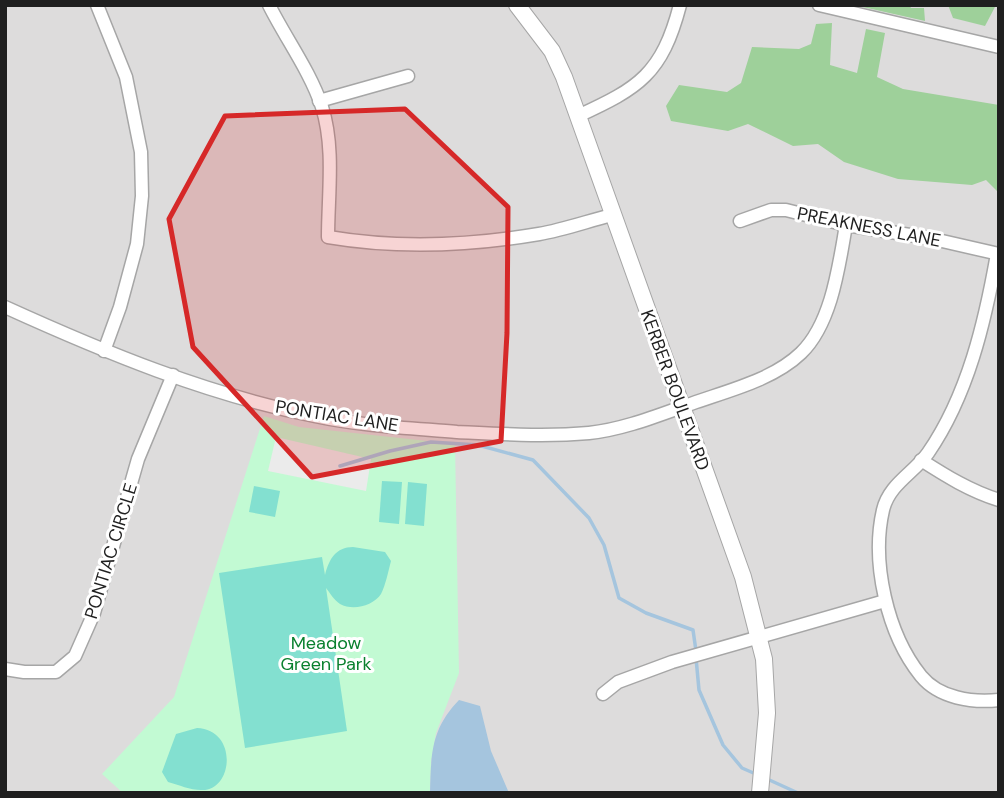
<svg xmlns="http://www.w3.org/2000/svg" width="1004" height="798" font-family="'DM Sans',sans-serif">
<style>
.residential{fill:#dddcdc}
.forest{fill:#9ed09a}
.park{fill:#c2fad3}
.pitch{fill:#83e0d0}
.parking{fill:#ebebeb}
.water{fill:#a5c5de}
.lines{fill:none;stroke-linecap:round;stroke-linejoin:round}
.stream{stroke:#a5c5de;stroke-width:3.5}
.minor-casing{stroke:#a6a6a6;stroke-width:15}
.tertiary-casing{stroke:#a6a6a6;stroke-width:18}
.minor{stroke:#fff;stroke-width:12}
.tertiary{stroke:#fff;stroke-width:16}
.marked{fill:#d62828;fill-opacity:0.2;stroke:#d62828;stroke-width:5;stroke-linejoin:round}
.labels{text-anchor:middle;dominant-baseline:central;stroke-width:6;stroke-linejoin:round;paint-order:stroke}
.street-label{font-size:18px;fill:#1f1f1f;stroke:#fff}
.park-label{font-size:18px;fill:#0a802e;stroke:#fff}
</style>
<rect width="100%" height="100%" fill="#f0efe5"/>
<rect class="residential" x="5" y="5" width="994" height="788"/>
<g class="forest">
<path d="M854,5H909L911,8H924L925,21Z"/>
<path d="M948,5H996L985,26L953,18Z"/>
<path d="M832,23L830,65L857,73L866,29L885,33L877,77L903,89L999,105V193L986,180L972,185L898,179L844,162L818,144L793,146L748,124L728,131L671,121L666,106L679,85L727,92L741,83L752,47L799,49L811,44L816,24Z"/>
</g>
<path class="park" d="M264,416L299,427L455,444L459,673L436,733L431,762L430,793H123L102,774L174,697Z"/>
<g class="pitch">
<path d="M382,481L402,482L399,524L379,522Z"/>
<path d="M408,482L427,484L424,526L405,524Z"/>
<path d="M254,486L280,491L275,517L249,512Z"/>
<path d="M353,547L385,552L391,561C388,572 386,584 381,594C373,606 353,611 340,604C334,600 330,593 326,588L347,731L245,748L219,573L322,557L325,575C329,559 336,547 353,547Z"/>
<path d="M197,728C239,730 233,792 201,790C190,790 179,785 168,782L162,772L176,734Z"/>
</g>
<path class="parking" d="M276,437L371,459L366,491L268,471Z"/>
<path class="water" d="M459,700L480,706L491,751L509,793H430C431,754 431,729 459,700Z"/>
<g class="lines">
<g class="stream">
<path d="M340,466L390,451L431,442L478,445L533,460L589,518L604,545L619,598L646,613L693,630L696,651"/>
<path d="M696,658L699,690L723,745L742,768L758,775"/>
<path d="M765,778L798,793"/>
</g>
<g class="minor-casing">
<g id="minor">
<path d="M97,5L126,77L141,152L142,196L137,244L120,307L104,351"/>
<path d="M269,5C286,39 310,71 322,107C335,148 328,195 328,237C399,249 468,246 539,234C563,230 588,221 612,215"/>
<path d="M819,5L999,47"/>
<path d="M319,101L408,76"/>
<path d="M578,116C639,88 662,74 680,5"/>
<path d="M740,221L771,210H786L846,225L929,238L999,254"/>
<path d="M997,254C985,322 968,395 928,453C914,473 889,484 883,510C871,562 887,634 921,676C939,698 972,703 999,700"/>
<path d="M5,307C104,352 208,395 315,416C362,426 409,428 457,432C501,434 545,437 589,433C626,429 661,414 696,402C731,390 774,379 801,353C832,323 839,265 846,225"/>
<path d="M921,460C946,476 970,491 999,500"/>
<path d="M5,669L24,672H56L75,656L94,613L138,459L173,375"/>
<path d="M603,694L618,682L672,662L885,601"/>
</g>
</g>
<g class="tertiary-casing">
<path id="tertiary" d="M517,5L552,51L564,77L743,577L764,659L767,713L760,793"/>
</g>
<use href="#minor" class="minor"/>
<use href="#tertiary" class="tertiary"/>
</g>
<path class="marked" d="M405,109L508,207L507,333L501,441L312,477L193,347L169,219L225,116Z"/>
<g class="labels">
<g class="street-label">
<text transform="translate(869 227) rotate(11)">PREAKNESS LANE</text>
<text transform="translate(675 390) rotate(70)">KERBER BOULEVARD</text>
<text transform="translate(337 416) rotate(9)">PONTIAC LANE</text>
<text transform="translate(111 551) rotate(-73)">PONTIAC CIRCLE</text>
</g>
<g class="park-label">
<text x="326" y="643">Meadow<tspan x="326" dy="21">Green Park</tspan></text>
</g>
</g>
<rect width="1004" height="798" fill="none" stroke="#1f1f1f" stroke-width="14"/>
</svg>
